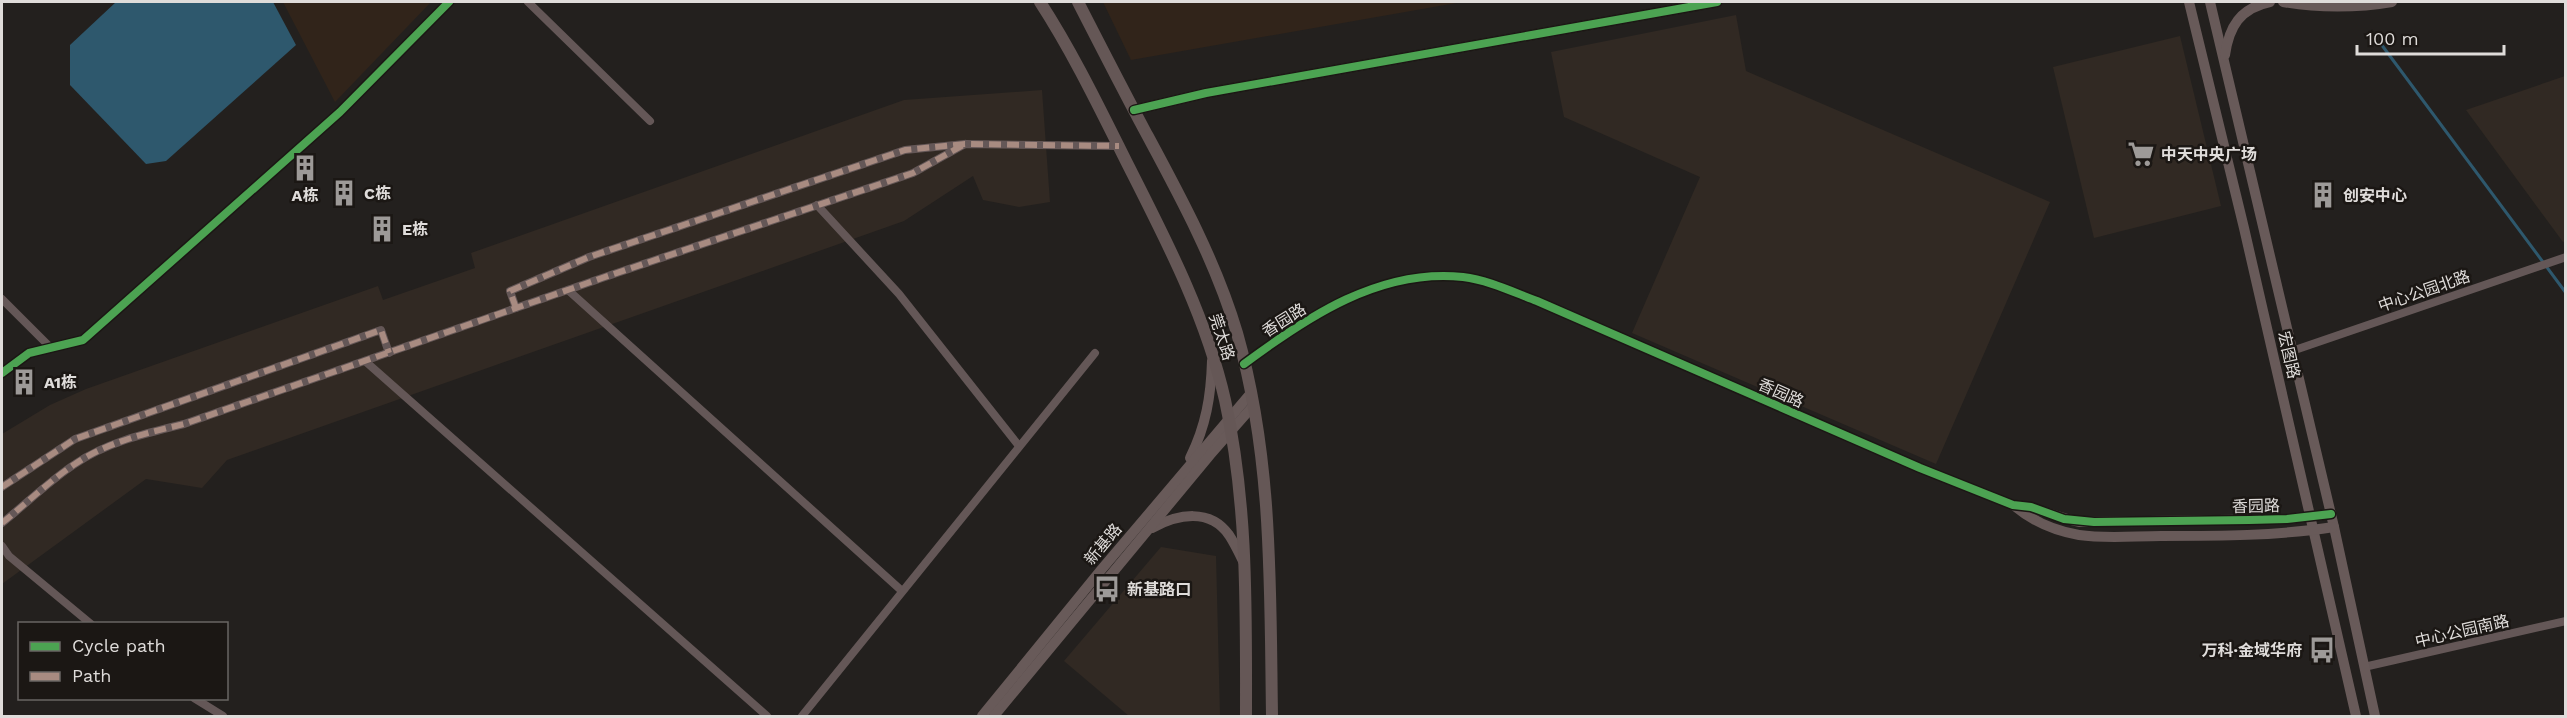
<svg xmlns="http://www.w3.org/2000/svg" width="2567" height="718" font-family="'Work Sans','Noto Sans SC',sans-serif">
<style>
.built{fill:#312923}
.industrial{fill:#31241a}
.water{fill:#2e586d}
.lines{fill:none;stroke-linecap:round;stroke-linejoin:round}
.stream{stroke:#2e586d;stroke-width:3}
.street{stroke:#645757;stroke-width:8}
.secondary{stroke:#685a59;stroke-width:10}
.primary{stroke:#655756;stroke-width:12}
.quiet{stroke:#a88b81;stroke-width:6;stroke-dasharray:12 6;stroke-linecap:butt}
.cycleway-casing{stroke:#1b1714;stroke-width:11}
.cycleway{stroke:#4ca352;stroke-width:8}
.labels{text-anchor:middle;dominant-baseline:central;stroke-width:5;stroke-linejoin:round;paint-order:stroke}
.poi-label{font-size:16px;font-weight:bold;fill:#dfdcda;stroke:#1b1714;text-anchor:start}
.street-label{font-size:16px;fill:#dfdcda;stroke:#1b1714}
</style>
<rect width="100%" height="100%" fill="#23201e"/>
<g class="built">
<path d="M1736,15l10,56 304,131 -114,262 -304,-131 68,-156 -136,-60 -13,-65z"/>
<path d="M2180,36l41,170 -127,32 -41,-171z"/>
<path d="M2565,76l1,165 -3,1 -97,-132z"/>
<path d="M1042,90l8,112 -31,5 -36,-7 -10,-24 -69,45 -677,239 -25,28 -56,-9 -144,105v-150l48,-29 36,-16 292,-103 5,14 92,-32 -4,-15 433,-153z"/>
<path d="M1161,547l55,9 4,160h-91l-65,-55z"/>
</g>
<g class="industrial">
<path d="M283,2h148l-96,100z"/>
<path d="M1103,2h359l-331,58z"/>
</g>
<path class="water" d="M116,2h157l23,43 -130,116 -20,3 -76,-79v-40z"/>
<g class="lines">
<path class="stream" d="M2381,44l185,249"/>
<g class="street">
<path d="M528,2l122,119"/>
<path d="M817,205l82,89 120,152"/>
<path d="M568,290l334,301"/>
<path d="M2,299l49,49"/>
<path d="M516,308l-6,-17 79,-34 316,-107 60,-6 154,2"/>
<path d="M2292,351l274,-94"/>
<path d="M365,361l402,355"/>
<path d="M1244,364c63,-47 136,-96 219,-87 25,3 50,15 74,24l383,167 93,37"/>
<path d="M2,373l27,-20 54,-13 257,-228 109,-110"/>
<path d="M2,487l73,-48 306,-109 8,23"/>
<path d="M2,523c24,-19 47,-42 73,-59 32,-22 72,-31 109,-40l418,-146 311,-105 52,-29"/>
<path d="M2,546l7,10 82,68"/>
<path d="M2364,667l202,-46"/>
<path d="M194,698l29,18"/>
<path d="M802,716l293,-363"/>
</g>
<g class="secondary">
<path d="M2189,2l55,226 112,488"/>
<path d="M2210,2l124,525 41,189"/>
<path d="M2283,2c34,6 75,6 109,0"/>
<path d="M2225,55c4,-28 15,-47 45,-53"/>
<path d="M1134,110l72,-17 511,-91"/>
<path d="M1190,458c16,-32 21,-62 22,-97"/>
<path d="M2013,505c18,15 42,26 66,30 27,4 55,1 82,1 58,0 115,0 173,-9"/>
<path d="M2013,505c24,2 44,13 67,17l207,-3 44,-5"/>
<path d="M1152,528c26,-14 58,-20 77,7 6,9 11,20 16,30"/>
<path d="M982,716l119,-146 150,-177"/>
<path d="M994,716l216,-261 43,-49"/>
</g>
<g class="primary">
<path d="M1040,2c32,49 60,107 86,159 39,77 80,155 99,239 23,104 21,211 21,316"/>
<path d="M1078,2c22,43 44,86 67,129 35,65 71,131 92,202 36,126 33,254 35,383"/>
</g>
<g class="quiet">
<path d="M516,308l-6,-17 79,-34 316,-107 60,-6 154,2"/>
<path d="M2,487l73,-48 306,-109 8,23"/>
<path d="M2,523c24,-19 47,-42 73,-59 32,-22 72,-31 109,-40l418,-146 311,-105 52,-29"/>
</g>
<g class="cycleway-casing">
<g id="cycleway">
<path d="M1134,110l72,-17 511,-91"/>
<path d="M1244,364c63,-47 136,-96 219,-87 25,3 50,15 74,24l383,167 93,37 18,2 33,12 30,3 155,-2 38,-1 44,-5"/>
<path d="M2,373l27,-20 54,-13 257,-228 109,-110"/>
</g>
</g>
<use href="#cycleway" class="cycleway"/>
</g>
<defs>
<g id="supermarket-bare" transform="scale(2.07)"><path d="M-6-5.5h2.5l.6 2H6L4.5 2H-2.5L-4.4-4H-6ZM-1.5 3.2a1.3 1.3 0 1 0 .1 0ZM3 3.2a1.3 1.3 0 1 0 .1 0Z" fill="#9d9a98" stroke="#1b1714" stroke-width="2.5" paint-order="stroke"/></g>
<g id="building-bare" transform="scale(2.07)"><path d="M-4-6H4V6H1V3H-1V6H-4ZM-2.5-4.3h1.7v1.8h-1.7ZM.8-4.3h1.7v1.8H.8ZM-2.5-1h1.7V.8h-1.7ZM.8-1h1.7V.8H.8Z" fill="#9d9a98" stroke="#1b1714" stroke-width="2.5" paint-order="stroke"/></g>
<g id="bus-bare" transform="scale(2.07)"><path d="M-5-6H5V4H4V6H2V4H-2V6H-4V4H-5ZM-3.5-4V0h7V-4ZM-3.5 1.2v1.5H-2V1.2ZM2 1.2v1.5H3.5V1.2Z" fill="#9d9a98" stroke="#1b1714" stroke-width="2.5" paint-order="stroke"/></g>
</defs>
<g fill-rule="evenodd">
<use href="#supermarket-bare" x="2141" y="154"/>
<use href="#building-bare" x="305" y="168"/>
<use href="#building-bare" x="344" y="193"/>
<use href="#building-bare" x="2323" y="195"/>
<use href="#building-bare" x="382" y="229"/>
<use href="#building-bare" x="24" y="382"/>
<use href="#bus-bare" x="1107" y="589"/>
<use href="#bus-bare" x="2322" y="650"/>
</g>
<g class="labels">
<g class="poi-label">
<text x="2161" y="154">中天中央广场</text>
<text x="364" y="193">C栋</text>
<text x="305" y="195" text-anchor="middle">A栋</text>
<text x="2343" y="195">创安中心</text>
<text x="402" y="229">E栋</text>
<text x="44" y="382">A1栋</text>
<text x="1127" y="589">新基路口</text>
<text x="2302" y="650" text-anchor="end">万科·金域华府</text>
</g>
<g class="street-label">
<text transform="translate(2424 291) rotate(-19)">中心公园北路</text>
<text transform="translate(1284 320) rotate(-32)">香园路</text>
<text transform="translate(1222 337) rotate(72)">莞太路</text>
<text transform="translate(2289 355) rotate(77)">宏图路</text>
<text transform="translate(1781 393) rotate(24)">香园路</text>
<text transform="translate(2256 506) rotate(-1)">香园路</text>
<text transform="translate(1103 544) rotate(-50)">新基路</text>
<text transform="translate(2462 631) rotate(-13)">中心公园南路</text>
</g>
</g>
<rect width="2567" height="718" fill="none" stroke="#dfdcda" stroke-width="6"/>
<rect x="18" y="622" width="210" height="78" fill="#1b1714" stroke="#696663" stroke-width="1.5"/>
<rect x="30" y="642" width="30" height="9" fill="#4ca352" stroke="#696663" stroke-width="1.5"/>
<text x="72" y="652" font-size="18" fill="#dfdcda">Cycle path</text>
<rect x="30" y="672" width="30" height="9" fill="#a88b81" stroke="#696663" stroke-width="1.5"/>
<text x="72" y="682" font-size="18" fill="#dfdcda">Path</text>
<path d="M2357 45v9h147v-9" fill="none" stroke="#dfdcda" stroke-width="3"/>
<text x="2366" y="45" font-size="18" fill="#dfdcda" stroke="#1b1714" stroke-width="4.5" paint-order="stroke">100 m</text>
</svg>
